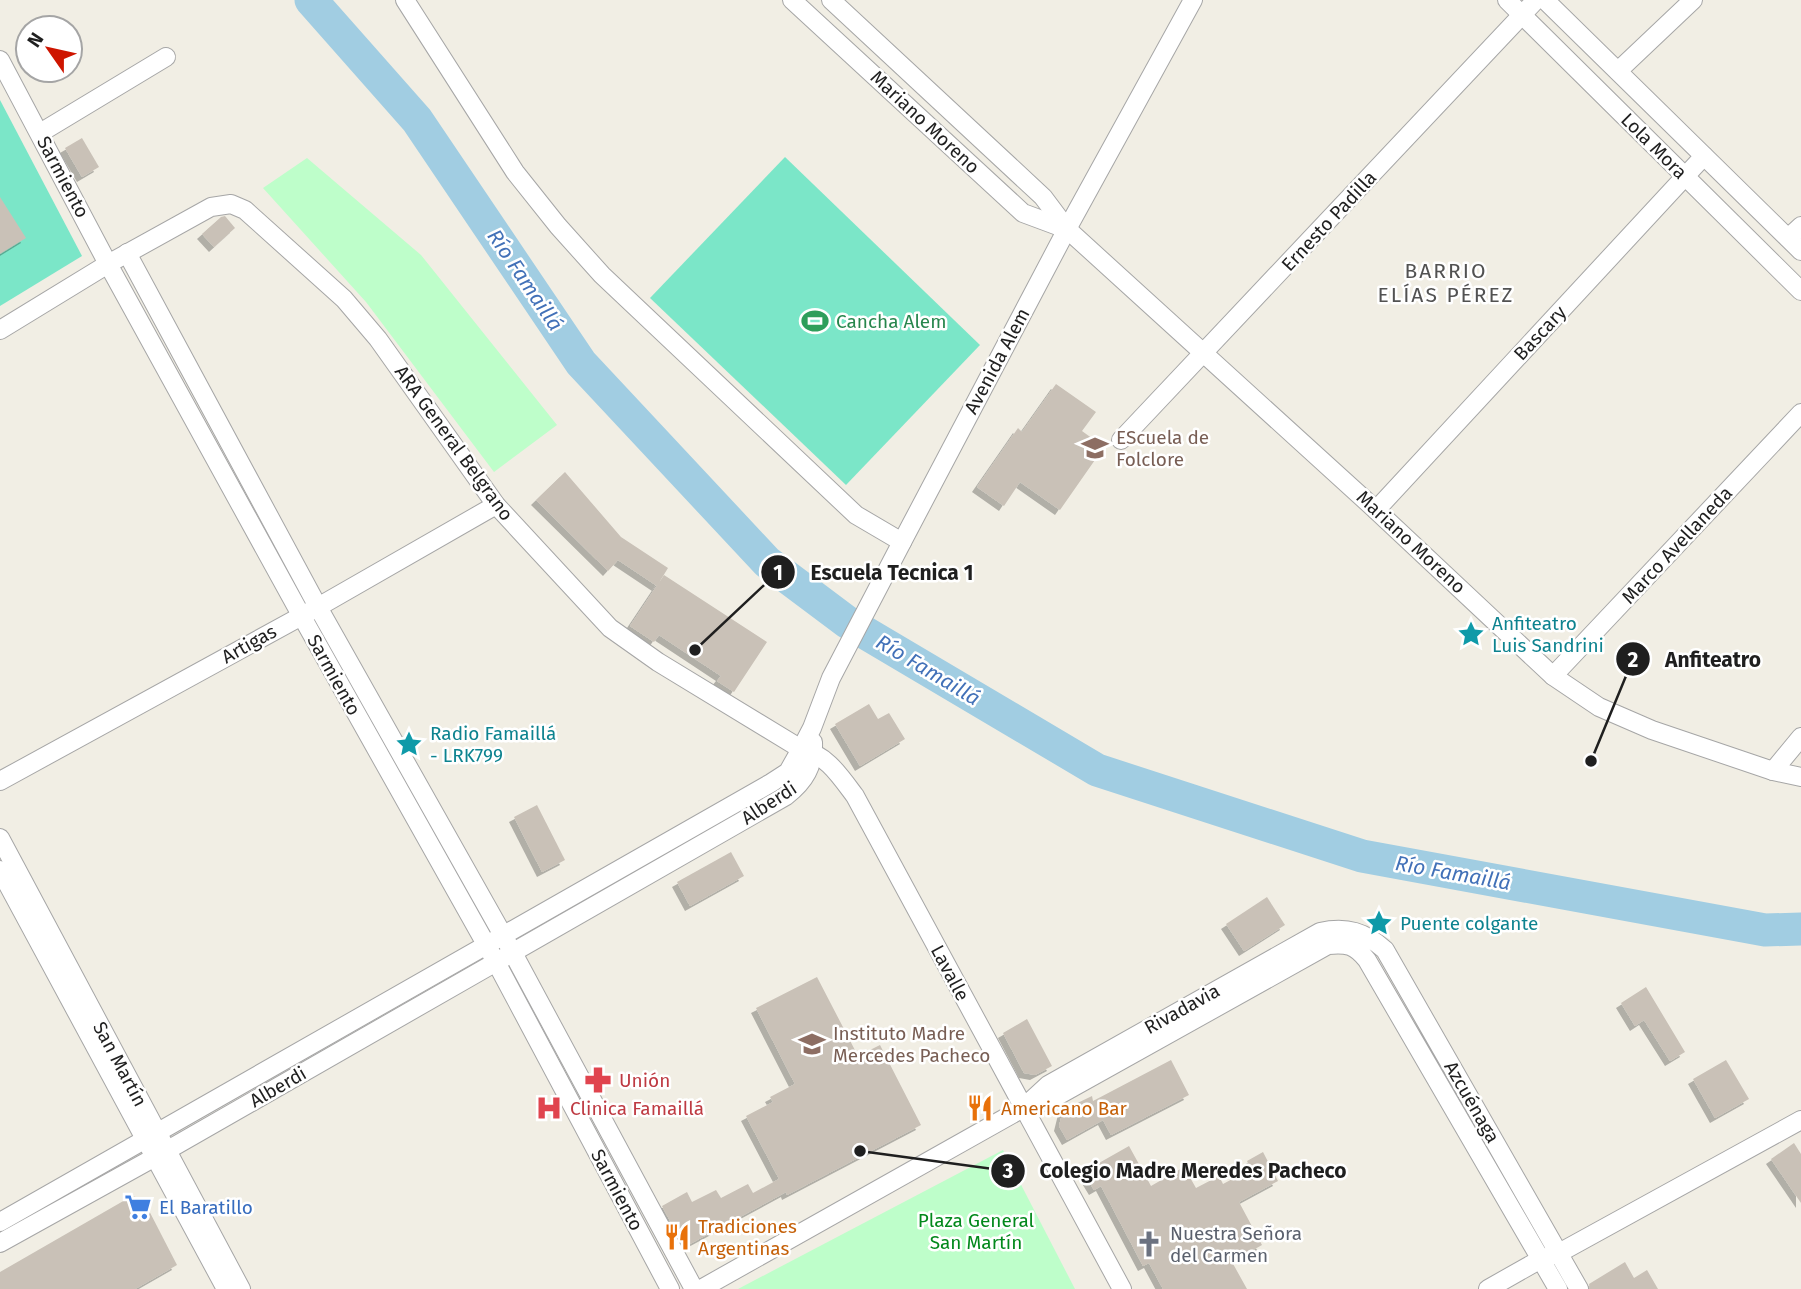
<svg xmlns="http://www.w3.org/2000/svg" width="1801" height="1289" font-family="'Fira Sans',sans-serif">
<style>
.park{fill:#befeca}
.pitch{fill:#7be6c8}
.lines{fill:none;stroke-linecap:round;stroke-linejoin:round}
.river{stroke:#a1cde2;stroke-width:33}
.building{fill:#c9c1b7;filter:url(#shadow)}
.minor-casing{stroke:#a6a6a6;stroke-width:20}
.minor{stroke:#fff;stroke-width:18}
.labels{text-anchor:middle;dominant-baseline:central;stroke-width:5;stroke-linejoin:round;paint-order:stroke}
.street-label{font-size:19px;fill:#1f1f1f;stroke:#fff}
.leisure-label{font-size:19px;fill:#27864d;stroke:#fff;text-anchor:start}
.education-label{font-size:19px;fill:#785e54;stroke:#fff;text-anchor:start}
.culture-label{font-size:19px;fill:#0d838f;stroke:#fff;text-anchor:start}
.health-label{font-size:19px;fill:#be3a42;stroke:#fff;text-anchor:start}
.food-label{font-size:19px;fill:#c56008;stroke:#fff;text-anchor:start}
.shop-label{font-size:19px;fill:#366cbe;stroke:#fff;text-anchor:start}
.park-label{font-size:19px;fill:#02881b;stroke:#fff}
.worship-label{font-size:19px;fill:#5b616d;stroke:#fff;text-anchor:start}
.neighbourhood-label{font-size:21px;letter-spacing:2px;fill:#525252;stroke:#fff}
.water-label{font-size:21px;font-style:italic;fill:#4271b8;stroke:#fff}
.leader{fill:none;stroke:#1f1f1f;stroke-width:2.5}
.callout-dot{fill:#1f1f1f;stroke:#fff;stroke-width:2.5}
.mark-label{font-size:21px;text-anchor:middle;font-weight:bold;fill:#fff}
.callout-label{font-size:21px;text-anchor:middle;font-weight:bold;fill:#1f1f1f;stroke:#fff;stroke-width:5;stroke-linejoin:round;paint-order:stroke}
</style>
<defs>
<filter id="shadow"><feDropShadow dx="-5" dy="5" stdDeviation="0" flood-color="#0004"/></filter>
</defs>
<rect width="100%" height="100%" fill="#f1eee4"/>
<g class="park">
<path d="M307,158l114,97 136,170 -63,47 -128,-170 -103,-114z"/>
<path d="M1003,1150l72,139h-337z"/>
</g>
<g class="pitch">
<path d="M0,100l82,156 -82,50z"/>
<path d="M785,157l195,188 -134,140 -196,-187z"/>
</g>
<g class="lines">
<path class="river" d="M311,0l106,120 164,243 186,199 80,60 250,148 265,86 403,74 36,-1"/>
</g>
<g class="building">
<path d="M82,138l17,29 -17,10 -17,-29z"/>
<path d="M0,197l26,41 -26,16z"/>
<path d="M225,216l10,12 -21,19 -12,-13 19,-17z"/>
<path d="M1056,384l40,28 -14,19 22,16 -44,63 -40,-28 -16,24 -27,-19 41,-59 4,4z"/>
<path d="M565,472l56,65 47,31 -11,18 -39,-26 -10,11 -72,-71z"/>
<path d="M664,575l103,67 -33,50 -17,-11 4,-5 -62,-41 -5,7 -24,-16z"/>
<path d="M869,704l9,15 11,-6 16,26 -45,27 -25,-42z"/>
<path d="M537,805l28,55 -23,12 -28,-55z"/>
<path d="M731,852l13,24 -54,30 -13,-24z"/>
<path d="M1267,897l18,28 -41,26 -18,-27z"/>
<path d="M817,977l41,79 22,-11 41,80 -134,70 -1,-3 -98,53 -6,-2 -20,-37 25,-14 5,10 24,-12 5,8 27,-14 5,9 26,-14 -33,-63 27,-14 -3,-5 25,-13 -39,-76z"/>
<path d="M1646,987l39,65 -15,9 -26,-41 -9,6 -14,-23z"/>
<path d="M1027,1019l25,47 -17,9 -11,-2 -21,-40z"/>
<path d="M1171,1060l18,35 -78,40 -8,-15 -36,20 -8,-14 4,-16 29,-14 1,5z"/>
<path d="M1726,1060l23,39 -34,19 -22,-39z"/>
<path d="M1794,1143l7,11v49l-30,-44z"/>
<path d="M1129,1146l22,40 33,-19 12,21 23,-12 4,8 28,-15 -4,-8 16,-9 15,29 -39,21 23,43 -30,17 15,27h-84l-14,-26 -6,3 -42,-80 -7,4 -11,-18z"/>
<path d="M132,1196l11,3 34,66 -42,24h-135v-17z"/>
<path d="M1625,1262l9,16 13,-8 11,19h-68l-1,-5z"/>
</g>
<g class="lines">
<g class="minor-casing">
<g id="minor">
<path d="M405,0l110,172 43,54 44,49 254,240 46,27"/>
<path d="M792,0l231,213 43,16"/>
<path d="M831,0l212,197 24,32 309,281 177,166 46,31 53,23 121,41 28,6"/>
<path d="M1507,0l294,291"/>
<path d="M1545,0l256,251"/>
<path d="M0,60l108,204 193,351 195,347 174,327"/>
<path d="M1618,71l75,-71"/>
<path d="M40,133l126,-76"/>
<path d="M1788,238l13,-12"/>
<path d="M127,253l191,354 195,346 181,336"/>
<path d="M0,330l108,-66 103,-57 20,-3 14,6 99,89 34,40 118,166 114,123 48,34 143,87c25,5 39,27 54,47l267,493"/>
<path d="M1121,440l415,-440"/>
<path d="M1376,510l328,-354"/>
<path d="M1553,676l248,-263"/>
<path d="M1773,771l28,-34"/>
<path d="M0,781l318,-174 178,-102"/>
<path d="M0,838l241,451"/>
<path d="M0,870l226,419"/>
<path d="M0,1222l771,-439 17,-11 13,-23 11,-21 19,-50 71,-136 165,-313 126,-229"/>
<path d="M0,1243l166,-92 620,-355c19,-15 28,-30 27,-54"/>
<path d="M701,1289l322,-181"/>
<path d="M1488,1289l53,-30 18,-6 242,-133"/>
<path d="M1558,1289l-191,-329c-12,-15 -20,-17 -39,-15l-276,154 -29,9 25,-23 272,-153c27,-6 45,0 65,18l194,339"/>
</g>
</g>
<use href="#minor" class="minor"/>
</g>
<defs>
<g id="stadium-bare" transform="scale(2.1)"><path d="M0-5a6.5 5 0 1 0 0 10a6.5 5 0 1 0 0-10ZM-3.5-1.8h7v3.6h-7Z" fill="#2e9e5b" stroke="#fff" stroke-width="2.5" paint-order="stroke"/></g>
<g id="school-bare" transform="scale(2.1)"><path d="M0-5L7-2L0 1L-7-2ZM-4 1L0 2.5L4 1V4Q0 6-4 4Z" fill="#8d6e63" stroke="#fff" stroke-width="2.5" paint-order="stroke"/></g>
<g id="sight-bare" transform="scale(2.1)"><path d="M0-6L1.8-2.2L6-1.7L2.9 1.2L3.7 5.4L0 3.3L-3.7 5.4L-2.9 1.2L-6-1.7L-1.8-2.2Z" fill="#0f9aa8" stroke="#fff" stroke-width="2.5" paint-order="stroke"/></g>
<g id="pharmacy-bare" transform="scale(2.1)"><path d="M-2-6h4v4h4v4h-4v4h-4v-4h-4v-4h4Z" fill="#e0444e" stroke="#fff" stroke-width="2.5" paint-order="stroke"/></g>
<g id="hospital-bare" transform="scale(2.1)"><path d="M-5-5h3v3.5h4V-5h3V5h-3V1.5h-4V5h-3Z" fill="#e0444e" stroke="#fff" stroke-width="2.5" paint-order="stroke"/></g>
<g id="restaurant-bare" transform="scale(2.1)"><path d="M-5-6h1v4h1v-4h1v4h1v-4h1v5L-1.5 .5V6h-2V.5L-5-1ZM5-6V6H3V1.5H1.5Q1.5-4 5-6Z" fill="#e8710a" stroke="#fff" stroke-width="2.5" paint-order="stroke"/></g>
<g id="supermarket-bare" transform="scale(2.1)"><path d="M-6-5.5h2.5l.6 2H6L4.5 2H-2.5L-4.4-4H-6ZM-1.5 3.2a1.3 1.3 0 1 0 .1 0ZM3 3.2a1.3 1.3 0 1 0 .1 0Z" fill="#3f7fe0" stroke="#fff" stroke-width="2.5" paint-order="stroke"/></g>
<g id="church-bare" transform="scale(2.1)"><path d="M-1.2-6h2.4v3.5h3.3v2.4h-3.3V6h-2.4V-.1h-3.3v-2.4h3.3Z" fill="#6b7280" stroke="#fff" stroke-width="2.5" paint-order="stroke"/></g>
</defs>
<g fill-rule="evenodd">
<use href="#stadium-bare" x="815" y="321"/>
<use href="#school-bare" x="1095" y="448"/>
<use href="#sight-bare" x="1471" y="634"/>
<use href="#sight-bare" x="409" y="744"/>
<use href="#sight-bare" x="1379" y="923"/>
<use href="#school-bare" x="812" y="1044"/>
<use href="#pharmacy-bare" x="598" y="1080"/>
<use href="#hospital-bare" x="549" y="1108"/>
<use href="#restaurant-bare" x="980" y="1108"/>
<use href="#supermarket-bare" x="138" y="1207"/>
<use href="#restaurant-bare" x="677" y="1237"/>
<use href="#church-bare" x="1149" y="1244"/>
</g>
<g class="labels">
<g class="street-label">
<text transform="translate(925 122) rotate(43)">Mariano Moreno</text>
<text transform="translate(1654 146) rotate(45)">Lola Mora</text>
<text transform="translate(63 177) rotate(62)">Sarmiento</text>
<text transform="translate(1329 221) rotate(-47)">Ernesto Padilla</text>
<text transform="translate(1540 333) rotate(-47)">Bascary</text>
<text transform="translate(997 361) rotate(-62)">Avenida Alem</text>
<text transform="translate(454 443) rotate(54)">ARA General Belgrano</text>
<text transform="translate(1411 542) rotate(43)">Mariano Moreno</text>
<text transform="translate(1677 545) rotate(-47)">Marco Avellaneda</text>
<text transform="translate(249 644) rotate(-29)">Artigas</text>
<text transform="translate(334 675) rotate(61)">Sarmiento</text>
<text transform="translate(769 803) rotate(-33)">Alberdi</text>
<text transform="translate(950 973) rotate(62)">Lavalle</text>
<text transform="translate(1182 1009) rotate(-29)">Rivadavia</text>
<text transform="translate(120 1064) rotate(62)">San Martín</text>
<text transform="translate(278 1087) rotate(-30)">Alberdi</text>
<text transform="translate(1472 1102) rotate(60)">Azcuénaga</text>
<text transform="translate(617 1190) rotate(62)">Sarmiento</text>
</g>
<g class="leisure-label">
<text x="836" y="321">Cancha Alem</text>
</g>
<g class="education-label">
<text x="1116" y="437">EScuela de<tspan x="1116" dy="22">Folclore</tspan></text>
<text x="833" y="1033">Instituto Madre<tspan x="833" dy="22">Mercedes Pacheco</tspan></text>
</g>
<g class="culture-label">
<text x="1492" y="623">Anfiteatro<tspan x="1492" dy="22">Luis Sandrini</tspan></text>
<text x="430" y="733">Radio Famaillá<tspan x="430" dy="22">- LRK799</tspan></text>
<text x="1400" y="923">Puente colgante</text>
</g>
<g class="health-label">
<text x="619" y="1080">Unión</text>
<text x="570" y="1108">Clinica Famaillá</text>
</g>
<g class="food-label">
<text x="1001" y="1108">Americano Bar</text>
<text x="698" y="1226">Tradiciones<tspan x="698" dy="22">Argentinas</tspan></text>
</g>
<g class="shop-label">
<text x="159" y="1207">El Baratillo</text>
</g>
<g class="park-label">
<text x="976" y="1220">Plaza General<tspan x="976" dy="22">San Martín</tspan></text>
</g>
<g class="worship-label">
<text x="1170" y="1233">Nuestra Señora<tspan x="1170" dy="22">del Carmen</tspan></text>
</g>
<g class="neighbourhood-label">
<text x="1446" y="271">BARRIO<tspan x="1446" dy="24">ELÍAS PÉREZ</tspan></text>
</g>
<g class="water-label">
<text transform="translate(525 280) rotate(56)">Río Famaillá</text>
<text transform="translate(928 670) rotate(31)">Río Famaillá</text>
<text transform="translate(1453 873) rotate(10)">Río Famaillá</text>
</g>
</g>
<path class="leader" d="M695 650L778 572M1591 761L1633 659M860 1151L1008 1171"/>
<g class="callout-dot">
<circle cx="695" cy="650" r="7"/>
<circle cx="1591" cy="761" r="7"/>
<circle cx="860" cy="1151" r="7"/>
<circle cx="778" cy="572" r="18"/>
<circle cx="1633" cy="659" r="18"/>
<circle cx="1008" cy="1171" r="18"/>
</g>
<g class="mark-label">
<text x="778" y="580">1</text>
<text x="1633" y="667">2</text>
<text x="1008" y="1178">3</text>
</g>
<g class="callout-label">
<text x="892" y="580">Escuela Tecnica 1</text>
<text x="1713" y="667">Anfiteatro</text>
<text x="1193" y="1178">Colegio Madre Meredes Pacheco</text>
</g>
<g transform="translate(49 49) rotate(304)"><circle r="33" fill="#ffffff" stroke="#a5a5a5" stroke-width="2"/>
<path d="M0-5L12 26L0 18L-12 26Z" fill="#ce1500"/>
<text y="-10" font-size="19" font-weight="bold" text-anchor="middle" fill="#1f1f1f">N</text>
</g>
</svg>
